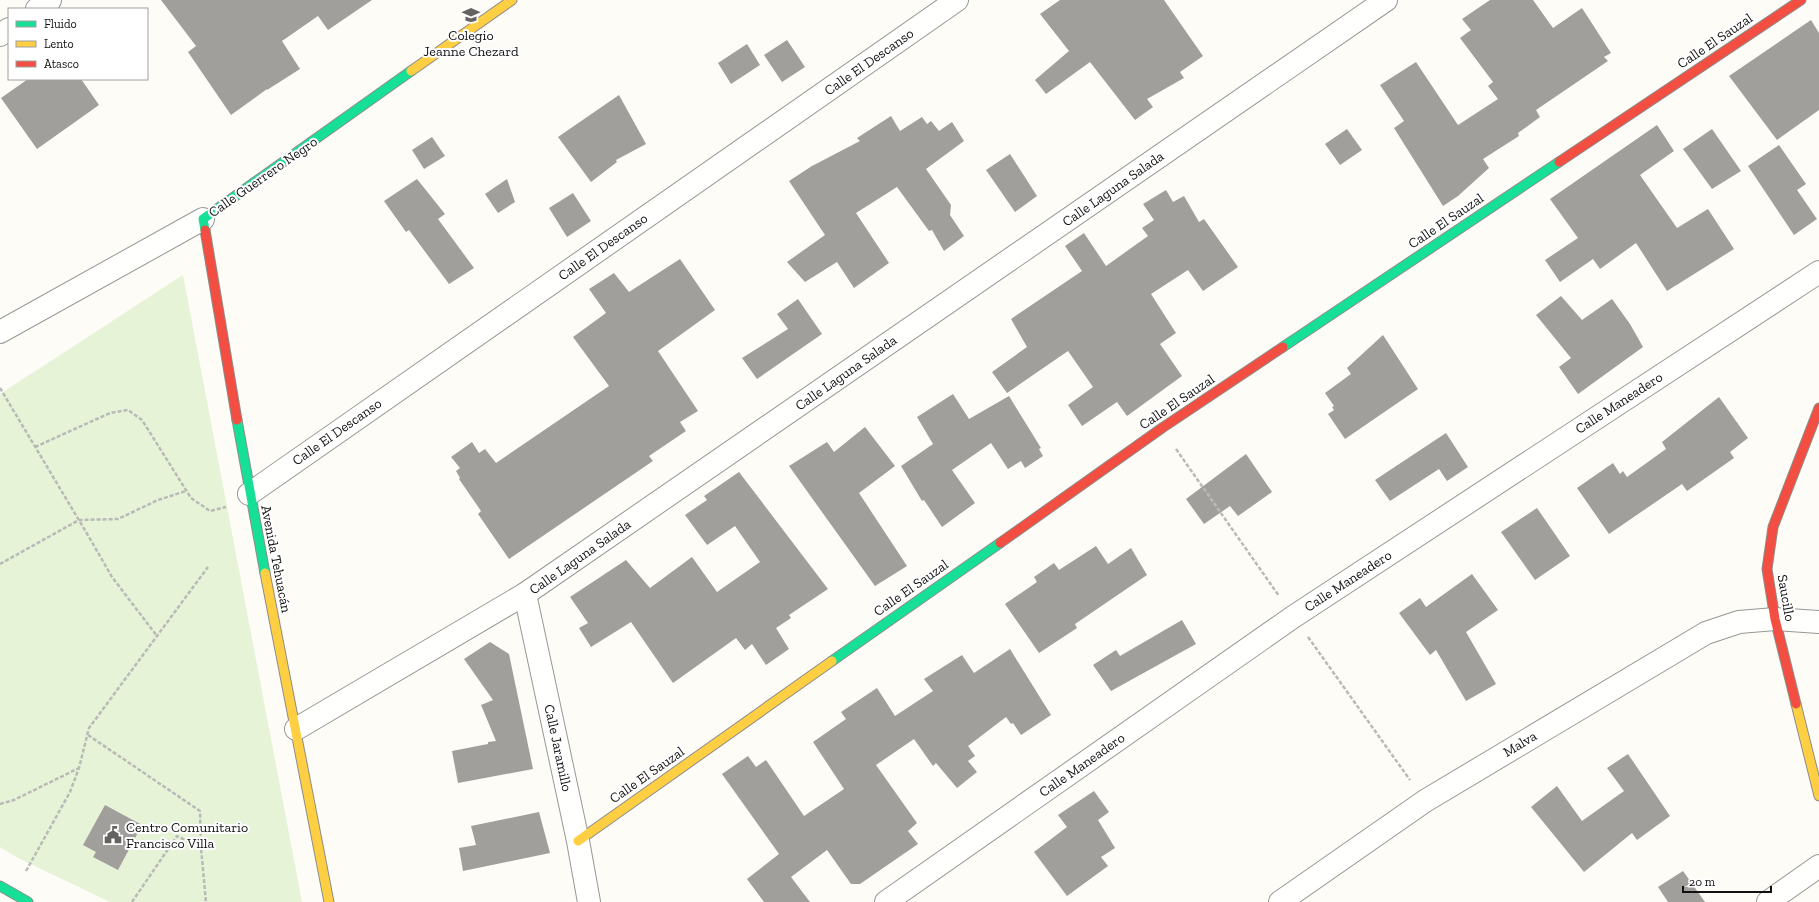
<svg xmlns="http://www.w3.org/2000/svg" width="1819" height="902" font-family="'Zilla Slab',serif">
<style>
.green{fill:#e7f3d7}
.building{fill:#a19f9c}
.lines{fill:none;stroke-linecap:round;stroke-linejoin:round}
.street-casing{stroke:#979795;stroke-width:24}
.fast-casing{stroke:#8e8d8b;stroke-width:11}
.slow-casing{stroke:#8e8d8b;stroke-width:11}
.jam-casing{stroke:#8e8d8b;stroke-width:11}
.path{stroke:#b9b9b8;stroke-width:2.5;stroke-dasharray:4 2;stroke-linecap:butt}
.street{stroke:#fffffe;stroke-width:22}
.fast{stroke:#16e098;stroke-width:9}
.slow{stroke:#ffcf43;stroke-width:9}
.jam{stroke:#f24e42;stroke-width:9}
.labels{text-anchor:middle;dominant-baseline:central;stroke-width:4;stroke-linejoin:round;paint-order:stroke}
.poi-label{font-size:14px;fill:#111;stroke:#fff}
.street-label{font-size:14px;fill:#111;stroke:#fff}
</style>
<rect width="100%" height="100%" fill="#fdfcf7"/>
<path class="green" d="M183,275l119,627h-192l-92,-44 -18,-11v-453z"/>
<g class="building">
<path d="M161,0h211l-44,30 -10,-14 -36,25 18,28 -33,21v-1l-36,26 -43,-63 8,-6z"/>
<path d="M1060,0h104l39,56 -23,16 4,6 -37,21 6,8 -18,13 -45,-58 -44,32 -11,-14 34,-29 -29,-37z"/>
<path d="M1490,0h43l20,28 29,-20 29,45 -7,4 4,4 -72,49 4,7 -22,16 1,3 -36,23 6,9 -31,28 -15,10 -49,-78 10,-7 -24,-36 36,-23 42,63 40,-26 -10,-13 5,-4 -33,-44 11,-8 -9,-11z"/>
<path d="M1811,20l8,13v77l-42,30 -48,-64z"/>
<path d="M787,40l18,27 -23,15 -18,-27z"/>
<path d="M747,44l13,21 -29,19 -13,-21z"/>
<path d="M28,79h53l18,26 -62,44 -36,-51z"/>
<path d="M619,95l27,49 -30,16 1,2 -26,20 -33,-45z"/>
<path d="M891,116l9,15 22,-14 5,7 4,-3 8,10 13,-9 12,19 -38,28 25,36 -1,10 14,21 -20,15 -12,-21 -3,1 -32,-44 -41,26 33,50 -35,25 -17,-26 -32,20 -18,-20 38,-27 -36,-54 23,-15 48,-25 -3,-3z"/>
<path d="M1657,125l17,26 -34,24 37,53 31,-19 26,40 -67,42 -31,-48 -36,26 -7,-10 -33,23 -15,-22 33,-22 -28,-39z"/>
<path d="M1347,129l15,21 -22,15 -15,-21z"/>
<path d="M1712,129l29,42 -29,18 -29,-40z"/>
<path d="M432,137l13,19 -21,13 -12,-19z"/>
<path d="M1779,145l27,39 -9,6 20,29 -23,16 -46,-69z"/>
<path d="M1010,154l27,42 -22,16 -29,-42z"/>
<path d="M417,179l28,35 -7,5 36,49 -25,16 -40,-54 -3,2 -22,-31z"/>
<path d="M507,179l8,23 -17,11 -13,-19z"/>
<path d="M1166,190l7,12 11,-6 15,26 5,-3 34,48 -35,24 -15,-21 -37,24 25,39 -16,11 22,32 -55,40 -10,-14 -35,24 -14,-21 25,-18 -25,-36 -61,42 -15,-21 35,-25 -16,-28 71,-48 -17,-25 19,-13 22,33 42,-30 -6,-8 12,-8 -11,-16z"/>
<path d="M573,193l18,28 -24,16 -18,-29z"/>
<path d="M680,259l35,51 -57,41 40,60 -18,11 6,9 -37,25 4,5 -144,98 -31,-45 3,-3 -22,-32 1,-1 -4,-7 4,-3 -9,-11 21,-15 7,11 6,-4 11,14 113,-77 -36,-49 33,-24 -17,-24 25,-16 15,19z"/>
<path d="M1561,296l21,24 30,-21 18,25 13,23 -65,47 -19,-27 12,-9 -35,-43z"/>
<path d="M798,299l24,35 -65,45 -15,-21 46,-29 -11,-15z"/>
<path d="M1383,335l35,54 -73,50 -17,-25 6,-4 -2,-3 2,-1 -9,-13 26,-19 -4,-6z"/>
<path d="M953,394l16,25 40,-23 32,52 -2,1 4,7 -18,12 -4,-7 -13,8 -17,-26 -39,27 23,33 -33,24 -18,-27 -2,1 -21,-35 32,-22 -16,-27z"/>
<path d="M1719,397l29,41 -18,14 4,6 -47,33 -5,-7 -73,50 -32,-46 36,-25 7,11 3,-3 4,6 39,-28 -4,-7z"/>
<path d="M865,427l30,39 -36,27 48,73 -32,20 -86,-120 38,-24 7,10z"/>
<path d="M1446,433l22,34 -21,14 -8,-12 -49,32 -15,-21z"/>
<path d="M1246,454l26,38 -34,24 -8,-10 -26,18 -18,-25z"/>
<path d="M739,472l89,117 -39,26 2,3 -15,10 13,21 -23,16 -14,-21 -7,6 -9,-12 -63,45 -42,-61 -40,25 -12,-19 9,-5 -18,-26 56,-37 24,28 42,-31 25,35 43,-30 -25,-36 -28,19 -22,-30 22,-15 -3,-4z"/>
<path d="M1537,508l33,48 -35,24 -34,-48z"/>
<path d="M1096,546l12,18 23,-16 16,27 -72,49 2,4 -38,25 -34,-49 32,-22 -3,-5 20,-14 5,7z"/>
<path d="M1472,574l26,36 -32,22 30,52 -30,17 -30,-51 -6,5 -31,-42 21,-15 6,9z"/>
<path d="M1182,620l14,24 -85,47 -18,-26 23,-15 4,6z"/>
<path d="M490,642l19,12 24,115 -75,14 -6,-32 36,-7v-2l8,-1 -15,-36 12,-5 -29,-41z"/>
<path d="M1010,649l41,66 -30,20 -8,-12 -2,1 -5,-7 -38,29 7,10 -7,5 9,11 -20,16 -21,-25 -3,3 -19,-27 -38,26 41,58 -9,8 10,13 -58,40h-9l-24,-34 -36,27 19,25h-46l-17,-23 32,-25 -57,-80 26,-18 8,11 10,-7 38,56 40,-27 -31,-47 33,-23 -5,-7 36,-24 18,28 38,-25 -9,-12 38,-24 12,18z"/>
<path d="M1628,754l42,62 -33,24 -5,-7 -48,39 -53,-65 26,-21 25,35 42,-30 -17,-23z"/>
<path d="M1094,791l15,21 -11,8 17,28 -14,9 7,9 -41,30 -33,-44 33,-25 -9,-12z"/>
<path d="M105,805l37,20 -24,45 -25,-13 3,-5 -13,-7z"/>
<path d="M539,812l11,41 -87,18 -4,-23 17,-3 -5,-19z"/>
<path d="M1683,871l22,31h-37l-10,-15z"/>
</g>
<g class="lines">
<g class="street-casing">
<g id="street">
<path d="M37,9l13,-9"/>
<path d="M0,35l9,-6"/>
<path d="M0,332l203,-113"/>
<path d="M249,494l708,-494"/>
<path d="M525,594l53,247 11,61"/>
<path d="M296,729l229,-135 861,-594"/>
<path d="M886,902l407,-285 526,-345"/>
<path d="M1280,902l145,-101 281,-168 33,-11 36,-3 44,3"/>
<path d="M1768,902l51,-36"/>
</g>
</g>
<g class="fast-casing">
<g id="fast">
<path d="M205,230l-2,-11 208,-148"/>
<path d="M1283,347l276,-185"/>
<path d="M237,420l28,153"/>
<path d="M832,661l168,-118"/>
<path d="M0,886l28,16"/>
</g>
</g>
<g class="slow-casing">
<g id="slow">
<path d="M411,71l101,-71"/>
<path d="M265,573l64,329"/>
<path d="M1796,704l23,92"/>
<path d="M578,841l254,-180"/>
</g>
</g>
<g class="jam-casing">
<g id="jam">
<path d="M1559,162l242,-162"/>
<path d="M205,230l32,190"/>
<path d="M1000,543l162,-115 121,-81"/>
<path d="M1796,704l-21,-85 -8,-50 6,-42 46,-119"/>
</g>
</g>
<g class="path">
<path d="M0,388l89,149 23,40 45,59"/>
<path d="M35,447l75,-34 18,-3 14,10 49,78 19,13 16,-4"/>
<path d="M1176,449l103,147"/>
<path d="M0,564l79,-44 39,-1 40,-19 28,-9"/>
<path d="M1308,637l102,143"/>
<path d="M88,735l112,76 1,37"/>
<path d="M0,804l14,-4 65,-32"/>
<path d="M26,871l44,-79 9,-24 10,-40 119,-161"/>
<path d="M132,902l45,-66 24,12 5,54"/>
</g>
<use href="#street" class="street"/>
<use href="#fast" class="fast"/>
<use href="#slow" class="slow"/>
<use href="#jam" class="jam"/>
</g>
<defs>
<g id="school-bare" transform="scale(1.38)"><path d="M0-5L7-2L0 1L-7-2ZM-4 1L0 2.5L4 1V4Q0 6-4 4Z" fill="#646362" stroke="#fff" stroke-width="2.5" paint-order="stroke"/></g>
<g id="civic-bare" transform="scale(1.38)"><path d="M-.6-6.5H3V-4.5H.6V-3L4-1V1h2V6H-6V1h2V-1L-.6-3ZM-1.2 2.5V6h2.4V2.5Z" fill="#646362" stroke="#fff" stroke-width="2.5" paint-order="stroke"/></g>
</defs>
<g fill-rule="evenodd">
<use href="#school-bare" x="471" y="15"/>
<use href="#civic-bare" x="113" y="835"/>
</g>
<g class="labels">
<g class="poi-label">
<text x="471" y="35">Colegio<tspan x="471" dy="16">Jeanne Chezard</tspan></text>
<text x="126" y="827" text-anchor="start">Centro Comunitario<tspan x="126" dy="16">Francisco Villa</tspan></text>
</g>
<g class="street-label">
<text transform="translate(1715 41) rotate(-34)">Calle El Sauzal</text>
<text transform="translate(869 62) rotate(-35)">Calle El Descanso</text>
<text transform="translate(263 177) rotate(-35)">Calle Guerrero Negro</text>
<text transform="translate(1113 189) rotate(-35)">Calle Laguna Salada</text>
<text transform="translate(1446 221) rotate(-34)">Calle El Sauzal</text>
<text transform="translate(603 247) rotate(-35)">Calle El Descanso</text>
<text transform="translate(846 373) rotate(-35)">Calle Laguna Salada</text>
<text transform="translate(1177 402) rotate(-34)">Calle El Sauzal</text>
<text transform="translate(1619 403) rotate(-33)">Calle Maneadero</text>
<text transform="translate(337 432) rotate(-35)">Calle El Descanso</text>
<text transform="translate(580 557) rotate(-35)">Calle Laguna Salada</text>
<text transform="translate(276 559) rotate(79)">Avenida Tehuacán</text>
<text transform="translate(1348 581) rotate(-33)">Calle Maneadero</text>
<text transform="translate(911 588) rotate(-35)">Calle El Sauzal</text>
<text transform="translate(1786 598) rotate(80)">Saucillo</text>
<text transform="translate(1520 744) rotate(-31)">Malva</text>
<text transform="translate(558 748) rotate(78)">Calle Jaramillo</text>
<text transform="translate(1082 765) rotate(-35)">Calle Maneadero</text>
<text transform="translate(647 775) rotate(-35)">Calle El Sauzal</text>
</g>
</g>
<rect x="8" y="8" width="140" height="72" fill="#ffffff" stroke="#a0a0a0"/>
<rect x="16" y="21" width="20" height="6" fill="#16e098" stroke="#a0a0a0"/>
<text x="44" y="28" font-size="12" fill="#111111">Fluido</text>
<rect x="16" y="41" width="20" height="6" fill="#ffcf43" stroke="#a0a0a0"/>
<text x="44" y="48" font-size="12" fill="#111111">Lento</text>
<rect x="16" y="61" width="20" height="6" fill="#f24e42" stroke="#a0a0a0"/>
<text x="44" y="68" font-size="12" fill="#111111">Atasco</text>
<path d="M1683 886v6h88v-6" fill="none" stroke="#111111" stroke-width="2"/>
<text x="1689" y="886" font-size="12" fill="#111111" stroke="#ffffff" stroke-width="3" paint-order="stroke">20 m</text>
</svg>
